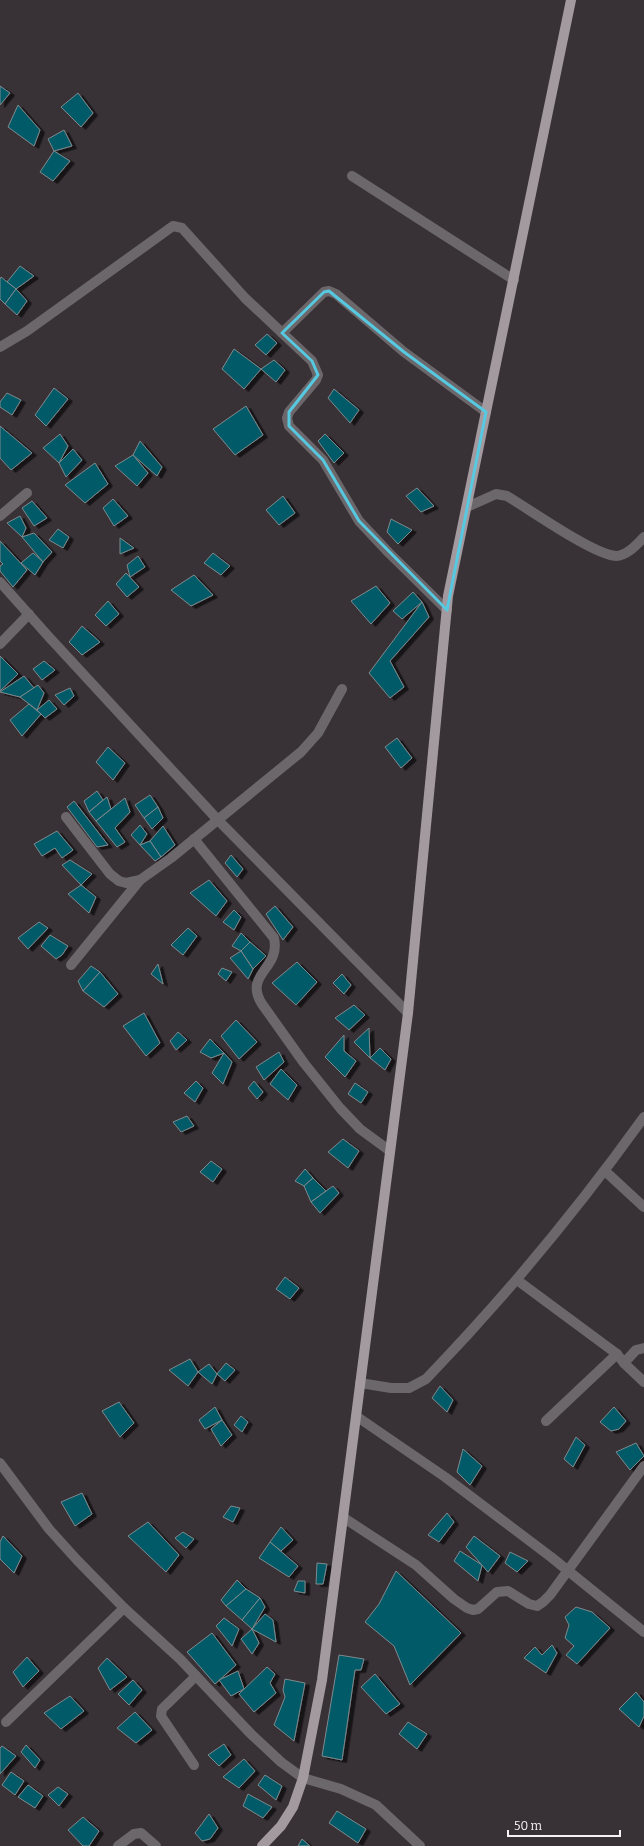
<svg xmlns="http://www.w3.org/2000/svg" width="644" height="1846" font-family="Bitter,serif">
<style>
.building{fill:#005a68;stroke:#7f8a8d;filter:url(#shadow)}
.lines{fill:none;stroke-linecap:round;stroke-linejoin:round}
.minor{stroke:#6b676a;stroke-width:10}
.major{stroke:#a29a9f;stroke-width:10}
.marked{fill:none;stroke:#56c9e0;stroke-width:3;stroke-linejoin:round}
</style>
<defs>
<filter id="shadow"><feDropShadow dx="4.5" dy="2.5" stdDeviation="0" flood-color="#0009"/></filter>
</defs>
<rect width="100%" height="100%" fill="#383136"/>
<g class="building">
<path d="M0,86l10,7 -10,12z"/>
<path d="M78,93l15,20 -12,14 -20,-20z"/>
<path d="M18,105l22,25 -6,16 -26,-19z"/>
<path d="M64,130l8,16 -18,5 -6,-12z"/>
<path d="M54,151l16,10 -17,20 -13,-9z"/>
<path d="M20,266l14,10 -18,13 -9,-7z"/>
<path d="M1,277l15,12 -11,15 -5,-5v-20z"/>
<path d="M16,289l11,12 -10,14 -12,-11z"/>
<path d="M267,334l10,9 -11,12 -11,-10z"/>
<path d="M234,349l27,20 -17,20 -22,-20z"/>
<path d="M274,360l11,10 -9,12 -15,-13z"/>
<path d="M54,388l14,11 -22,27 -11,-11z"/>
<path d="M334,389l25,21 -9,13 -22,-25z"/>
<path d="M7,393l14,7 -9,15 -12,-8v-5z"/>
<path d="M246,406l17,29 -28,20 -22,-26z"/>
<path d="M0,426l32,27 -21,17 -11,-12z"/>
<path d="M60,434l8,12 -9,17 -16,-15z"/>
<path d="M325,434l19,19 -10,10 -16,-22z"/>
<path d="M140,441l22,26 -5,9 -24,-21z"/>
<path d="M73,449l9,11 -16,17 -7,-14z"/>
<path d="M133,455l15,18 -11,13 -22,-20z"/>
<path d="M95,463l13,21 -23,19 -20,-18z"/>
<path d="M417,488l17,18 -13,6 -15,-16z"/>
<path d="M283,496l12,17 -16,12 -13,-15z"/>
<path d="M113,499l15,17 -14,10 -11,-18z"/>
<path d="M32,501l15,17 -13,8 -12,-18z"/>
<path d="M20,516l6,12 -4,9 -15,-14z"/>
<path d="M391,519l21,11 -14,14 -11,-12z"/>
<path d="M58,529l11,8 -6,11 -14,-8z"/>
<path d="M34,533l18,19 -9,10 -21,-25z"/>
<path d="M120,538l14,10 -14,6z"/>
<path d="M0,541l27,29 -14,17 -13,-16v-5l3,-2 -3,-3z"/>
<path d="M33,553l10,9 -8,13 -14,-12z"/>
<path d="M213,553l17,13 -9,9 -17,-12z"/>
<path d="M138,556l7,11 -15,10 -3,-12z"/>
<path d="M126,573l13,14 -12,10 -11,-13z"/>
<path d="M194,575l19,20 -22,11 -20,-16z"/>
<path d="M376,586l14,17 -19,21 -20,-23z"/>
<path d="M413,592l9,10 -20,17 -9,-8z"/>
<path d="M108,601l11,13 -13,12 -11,-11z"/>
<path d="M422,602l7,15 -39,44 14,26 -14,11 -21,-25z"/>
<path d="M82,626l18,16 -18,13 -13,-13z"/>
<path d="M0,656l18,18 -18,17z"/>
<path d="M44,661l11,9 -13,10 -9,-11z"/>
<path d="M24,676l10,12 -14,9 -20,-5z"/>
<path d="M38,685l6,8 -7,17 -17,-13z"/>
<path d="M70,688l4,8 -10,9 -9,-10z"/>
<path d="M49,700l8,9 -12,9 -8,-8z"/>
<path d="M29,704l12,10 -19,22 -12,-16z"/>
<path d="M397,738l15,20 -11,10 -16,-21z"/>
<path d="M108,747l17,16 -12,17 -17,-18z"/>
<path d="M97,791l6,9 -14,12 -5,-11z"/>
<path d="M150,795l8,12 -14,11 -9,-13z"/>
<path d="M107,797l4,12 -15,12 -7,-9z"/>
<path d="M125,798l5,14 -15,16 10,14 -8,5 -21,-26z"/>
<path d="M74,801l34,44 -11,2 -30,-40z"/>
<path d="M158,807l5,11 -11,11 -8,-11z"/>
<path d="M140,825l7,9 -7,11 -9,-10z"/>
<path d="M163,826l12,19 -14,12 -11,-16z"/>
<path d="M57,831l16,19 -11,8 -7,-10 -13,8 -8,-12z"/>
<path d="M150,841l11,16 -6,4 -15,-16z"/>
<path d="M231,855l12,14 -6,8 -12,-14z"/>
<path d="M70,860l22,14 -11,11 -19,-20z"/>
<path d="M209,880l18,21 -11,15 -26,-23z"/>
<path d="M81,885l15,12 -7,16 -21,-19z"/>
<path d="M275,906l18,21 -10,13 -17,-26z"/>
<path d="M234,910l7,7 -7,13 -11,-8z"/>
<path d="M39,922l9,6 -20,21 -10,-11z"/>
<path d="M188,928l9,8 -14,19 -12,-10z"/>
<path d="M241,933l9,9 -9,9 -9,-5z"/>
<path d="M50,935l18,11 -6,9 -6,4 -15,-13z"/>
<path d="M250,942l16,14 -13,13 -12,-18z"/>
<path d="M241,951l12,18 -5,10 -18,-21z"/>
<path d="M297,962l20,20 -21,23 -24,-22z"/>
<path d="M158,964l5,20 -12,-10z"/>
<path d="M91,966l9,6 -17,19 -5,-10z"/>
<path d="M222,968l10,4 -6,9 -8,-7z"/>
<path d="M100,972l18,22 -14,13 -21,-16z"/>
<path d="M342,974l9,11 -7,9 -11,-11z"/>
<path d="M354,1005l11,10 -16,15 -14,-12z"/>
<path d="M144,1013l16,30 -14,13 -23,-30z"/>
<path d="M236,1020l21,22 -18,17 -18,-23z"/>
<path d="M369,1028l1,30 -16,-16z"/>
<path d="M178,1032l9,8 -11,10 -6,-9z"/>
<path d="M344,1035v16l12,10 -11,16 -20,-20z"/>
<path d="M210,1039l14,14 -13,5 -11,-6z"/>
<path d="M380,1048l11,11 -6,11 -15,-12z"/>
<path d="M279,1052l5,10 -20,18 -8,-13z"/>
<path d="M224,1053l8,9 -9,22 -11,-11z"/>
<path d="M281,1069l16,16 -9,15 -18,-16z"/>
<path d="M196,1081l7,7 -8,14 -11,-9z"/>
<path d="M254,1081l9,11 -6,7 -9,-11z"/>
<path d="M355,1083l13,9 -7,11 -13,-9z"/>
<path d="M187,1116l7,10 -13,6 -8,-10z"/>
<path d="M343,1139l16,12 -11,17 -20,-16z"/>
<path d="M211,1161l11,8 -9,13 -13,-10z"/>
<path d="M305,1169l8,9 -9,8 -9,-5z"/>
<path d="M313,1178l13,13 -15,11 -7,-16z"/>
<path d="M333,1186l6,7 -19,20 -9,-11z"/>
<path d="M285,1277l14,11 -9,11 -14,-10z"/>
<path d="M190,1359l8,13 -10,14 -19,-16z"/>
<path d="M226,1363l9,7 -10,11 -8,-7z"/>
<path d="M209,1364l8,10 -5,10 -14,-12z"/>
<path d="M440,1386l13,14 -6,12 -15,-14z"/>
<path d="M119,1402l15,21 -14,14 -18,-26z"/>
<path d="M215,1407l7,13 -17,9 -6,-9z"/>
<path d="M614,1407l12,14 -7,8 -8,2 -11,-9z"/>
<path d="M241,1416l7,6 -6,10 -8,-7z"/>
<path d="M222,1420l10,15 -11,11 -10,-17z"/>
<path d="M576,1437l9,8 -12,22 -9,-8z"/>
<path d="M636,1443l8,13 -14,14 -14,-18z"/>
<path d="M463,1449l19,17 -12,19 -13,-13z"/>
<path d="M82,1493l10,21 -17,12 -14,-24z"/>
<path d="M231,1506l9,2 -7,14 -10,-5z"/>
<path d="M447,1513l7,9 -15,20 -11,-7z"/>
<path d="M148,1522l31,33 -13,17 -38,-36z"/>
<path d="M281,1527l12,13 -12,11 -11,-9z"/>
<path d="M183,1532l11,7 -8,9 -11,-10z"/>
<path d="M3,1536l19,20 -8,17 -14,-14v-17z"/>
<path d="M474,1536l26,20 -12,16 -22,-25z"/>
<path d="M270,1542l28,24 -9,11 -30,-19z"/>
<path d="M460,1551l22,14 -4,16 -24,-20z"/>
<path d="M510,1552l18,9 -11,11 -12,-9z"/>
<path d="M317,1563l10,1 -4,20h-7z"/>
<path d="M396,1571l65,62 -51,52 -16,-39 -29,-24 14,-18z"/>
<path d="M237,1580l9,9 -20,17 -5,-6z"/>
<path d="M298,1581h7v12l-11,-2z"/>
<path d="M246,1589l14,9 -18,22 -16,-14z"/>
<path d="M260,1598l5,9 -13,22 -10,-9z"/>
<path d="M576,1607l16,5 18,16 -33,36 -11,-9 8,-9 -9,-8 4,-13 -4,-8z"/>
<path d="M265,1614l8,6 3,22 -24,-13z"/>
<path d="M224,1618l15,11 -7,17 -16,-20z"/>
<path d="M252,1629l7,14 -7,11 -11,-15z"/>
<path d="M212,1633l24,32 -21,19 -28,-32z"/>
<path d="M552,1645l5,8 -11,20 -22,-15 11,-11 7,8z"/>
<path d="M339,1655l25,4 -3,11h-6l-13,90 -20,-4z"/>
<path d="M27,1657l12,14 -16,16 -10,-15z"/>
<path d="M107,1658l20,19 -17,13 -12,-22z"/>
<path d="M267,1667l8,7 -5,9 6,10 -22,19 -15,-18z"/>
<path d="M238,1671l6,18 -13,7 -12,-16z"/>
<path d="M375,1674l25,30 -14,10 -25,-27z"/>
<path d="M285,1679l20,4 -11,58 -20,-16 11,-28 -2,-7z"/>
<path d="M133,1680l9,10 -13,15 -11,-11z"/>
<path d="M636,1692l8,10v14l-5,11 -20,-18z"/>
<path d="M70,1696l14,15 -23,18 -17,-16z"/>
<path d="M135,1712l17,18 -16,13 -19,-15z"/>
<path d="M408,1722l19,12 -10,15 -18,-15z"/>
<path d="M224,1744l7,11 -12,11 -11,-11z"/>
<path d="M26,1745l14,15 -5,8 -14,-16z"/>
<path d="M2,1746l14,10 -16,18v-26z"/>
<path d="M244,1759l11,12 -16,17 -16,-11z"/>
<path d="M11,1772l13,9 -9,14 -13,-10z"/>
<path d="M265,1775l17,11 -6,14 -18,-15z"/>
<path d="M28,1785l15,11 -8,12 -17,-11z"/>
<path d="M58,1787l10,7 -9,12 -11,-11z"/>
<path d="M248,1794l24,13 -9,11 -20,-12z"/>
<path d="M337,1811l29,18 -8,14 -29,-20z"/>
<path d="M209,1814l9,14 -8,11 -8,2 -7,-8z"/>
<path d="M83,1817l16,14 -10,15h-6l-15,-16z"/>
<path d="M302,1839l8,7h-12z"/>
</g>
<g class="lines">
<g class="minor">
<path d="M352,176l162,104"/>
<path d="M282,333l42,-41 5,-1 7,3 68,58 82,60"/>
<path d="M0,347l27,-16 146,-105 9,2 63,70 67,63 6,14 -2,5 -27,32 -2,6 2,8 34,34 36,61 30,32 58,57"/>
<path d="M467,507l29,-13 11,2c22,13 87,59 109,60 11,0 21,-12 28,-19"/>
<path d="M0,516l27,-23"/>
<path d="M0,582l49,55 168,182 191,194"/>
<path d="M0,644l29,-30"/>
<path d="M66,817l44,57 9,7 7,2 14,-3 31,-22 130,-106 17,-19 24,-44"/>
<path d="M194,839l80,99c7,31 -31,36 -12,66l42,59 36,45 20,21 30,22"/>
<path d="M71,965l69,-85"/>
<path d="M605,1171l39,36"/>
<path d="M517,1280l100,74 7,9 12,-13 8,-2"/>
<path d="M624,1363l20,19"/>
<path d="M360,1383l31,5h18l17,-9c79,-82 152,-170 218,-262"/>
<path d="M356,1416l89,61 106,80 93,75"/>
<path d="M546,1421l71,-67"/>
<path d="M0,1463l49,66 28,31 47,48 56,51 70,74 31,29 22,16 38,11 35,16 44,41"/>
<path d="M344,1518l72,47 38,34 13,9 6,2 5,-1 19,-17 11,-1 21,13 8,2 6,-4 7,-7 94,-129"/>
<path d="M6,1722l118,-114"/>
<path d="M194,1765l-33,-49 1,-7 34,-33"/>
<path d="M118,1846l16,-12 7,-1 15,13"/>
</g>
<path class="major" d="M262,1846l19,-20 12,-19 10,-29 19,-98 86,-667 40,-417 123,-596"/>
</g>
<path class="marked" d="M329,291l75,61 82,60 -39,198 -88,-89 -36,-61 -34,-34v-14l29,-37 -6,-14 -30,-28 42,-41z"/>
<path d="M508 1830v6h112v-6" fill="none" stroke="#f7f2f5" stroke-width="2"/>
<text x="514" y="1830" font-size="12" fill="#f7f2f5" stroke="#383136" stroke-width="3" paint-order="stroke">50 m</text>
</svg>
